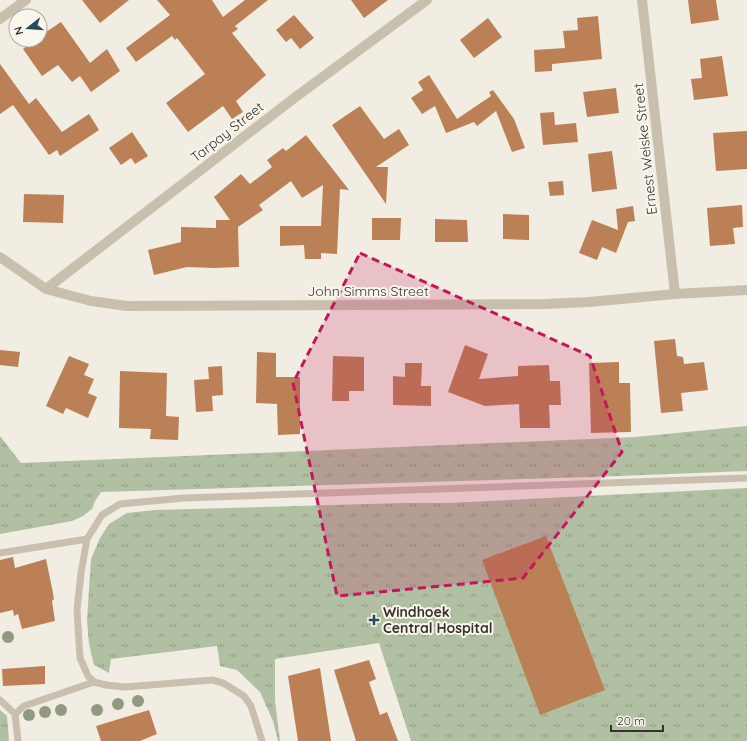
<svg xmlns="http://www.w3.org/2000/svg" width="747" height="741" font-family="Quicksand,sans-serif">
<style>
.grass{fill:url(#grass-tufts)}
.building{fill:#bb8056}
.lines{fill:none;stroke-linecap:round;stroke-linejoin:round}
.service{stroke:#c9bfae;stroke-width:7}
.minor{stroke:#c9bfae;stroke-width:10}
.tree{fill:#919981}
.marked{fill:#c2185b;fill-opacity:0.2;stroke:#c2185b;stroke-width:3;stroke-dasharray:8 5;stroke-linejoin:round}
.poi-dot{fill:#254b57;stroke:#f9f6ee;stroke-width:1.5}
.labels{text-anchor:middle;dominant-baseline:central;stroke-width:4;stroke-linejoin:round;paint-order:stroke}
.street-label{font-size:14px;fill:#39322c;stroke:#f9f6ee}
.poi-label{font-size:14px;font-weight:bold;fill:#39322c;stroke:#f9f6ee;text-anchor:start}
</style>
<defs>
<pattern id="grass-tufts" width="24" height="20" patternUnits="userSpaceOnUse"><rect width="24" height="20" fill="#b1c0a3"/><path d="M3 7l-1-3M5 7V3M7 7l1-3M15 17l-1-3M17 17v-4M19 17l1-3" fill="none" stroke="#919d85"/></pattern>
</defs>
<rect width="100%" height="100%" fill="#f2ede2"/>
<g class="grass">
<path d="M747,426v45l-155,6 -491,15 -6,9 -3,8 -9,7 -11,5 -72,13v-98l21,27 615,-26z"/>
<path d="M747,488v253h-336l-32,-98 -104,16v42l5,40h-2l-5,-20 -13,-29 -23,-22 -17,-4 -3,-20 -106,13 -2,14 -15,-8 -5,-21 -2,-24 4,-61 9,-21 9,-14 18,-11 28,-3 248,-7h45z"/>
<path d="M0,710l7,6 2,25h-9z"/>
</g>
<g class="building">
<path d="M82,0h47l-29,23z"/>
<path d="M157,0h55l11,17 22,-17h23l-33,26 3,3 -6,4 34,42 -30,26 7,11 -11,7 -9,-13 -35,26 -22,-29 39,-29 -28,-36 -2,2 -3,-4 -36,26 -10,-14 44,-33z"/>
<path d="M351,0h37l-24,18z"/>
<path d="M688,0h28l3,20 -28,4z"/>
<path d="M294,15l20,23 -14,11 -9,-11 -5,4 -10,-12z"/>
<path d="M598,16l4,43 -50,5v7l-17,1 -1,-22 31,-2 -2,-17 15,-1 -1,-12z"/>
<path d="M488,18l14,19 -28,21 -14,-18z"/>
<path d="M61,22l29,41 17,-14 13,22 -29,21 -11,-16 -8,6 -14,-17 -16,11 -19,-27 12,-9h5v-4z"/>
<path d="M722,56l6,40 -34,4 -3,-21 11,-1 -2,-19z"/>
<path d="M0,64l29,40 7,-6 26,34 27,-18 10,16 -39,26 -3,-6 -8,5 -36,-50 -13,9z"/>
<path d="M429,75l28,44 34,-23 -2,-4 4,-2 21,29 11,29 -13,4 -16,-41 -19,15 -3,-4 -28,11 -11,-27 -13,8 -11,-16 12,-8 -5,-8z"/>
<path d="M616,88l3,25 -32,4 -4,-25z"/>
<path d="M360,106l24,33 15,-10 10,16 -33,22h12l-2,37 -54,-79z"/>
<path d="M554,112l1,13 21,-2 2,19 -35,3 -3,-32z"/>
<path d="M747,131v38l-31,2 -3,-38z"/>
<path d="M132,132l16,24 -13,8 -4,-6 -10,7 -12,-17z"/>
<path d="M306,135l43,55 -9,-1 -3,65 -16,-1v6h-16l-1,-14 -24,1v-20h41l2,-41 -21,13 -11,-17 -32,24 4,5 -25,17 1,40 -25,1 -27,-1 -33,8 -6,-25 33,-8v-15l35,1v-8h14l-16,-23 27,-23 9,10 22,-17 -5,-7 16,-12 3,3z"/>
<path d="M612,151l5,38 -25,3 -4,-38z"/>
<path d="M563,181l1,14 -14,1 -2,-14z"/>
<path d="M24,194l40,1 -1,28 -40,-1z"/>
<path d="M742,205l1,22 -10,1 2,16 -25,2 -3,-38z"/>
<path d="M633,206l2,15 -7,1 -12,31 -14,-6 -5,13 -18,-7 13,-33 26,10 -2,-21z"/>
<path d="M503,214l26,1v25l-26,-1z"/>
<path d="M372,218h29l-1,22h-28z"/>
<path d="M435,219l32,1 1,22h-33z"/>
<path d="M675,339l2,17 6,1 1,7 20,-2 4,28 -27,3 2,18 -22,2 -7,-72z"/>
<path d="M465,345l23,9 -9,25 39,-3v-10l31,-1 1,16h10l1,24h-12l1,23h-30l-1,-24 -34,2 -37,-14z"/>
<path d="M0,350l20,2 -2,15 -18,-2z"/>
<path d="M257,352l19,1v24h24v57l-22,1 -1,-31 -21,-1z"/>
<path d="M69,356l20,8 -5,11 10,4 -6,14 9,4 -9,21 -22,-10 -3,6 -17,-8z"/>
<path d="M333,356l31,1v34h-15v10h-17z"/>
<path d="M619,362v21h11l1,49 -40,1 -2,-70z"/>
<path d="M405,363h17l-1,23h10v20l-38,-1v-29l12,1z"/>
<path d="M222,366l1,29 -11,1 1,15 -17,1 -2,-32 15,-1 -1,-12z"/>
<path d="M120,371l47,2 -1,43 13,1 -1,23 -28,-1 1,-10 -32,-1z"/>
<path d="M546,536l59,154 -65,25 -58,-155z"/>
<path d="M13,557l2,11 31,-9 6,29 2,11 -2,2 3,20 -33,8 -4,-15 -4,2 -1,-6 -13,3v-53z"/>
<path d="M369,660l7,19 -7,3 11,33 7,-3 11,29h-42l-22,-71z"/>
<path d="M45,666v18l-42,2 -1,-17z"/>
<path d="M320,668l11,73h-33l-10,-65z"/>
<path d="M149,710l8,24 -17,7h-39l-5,-15z"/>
</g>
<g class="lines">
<g class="service">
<path d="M0,553l87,-14"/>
<path d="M0,700l15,14 3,27"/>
<path d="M15,714l9,-8 70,-24"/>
<path d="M262,741l-11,-35 -7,-10 -21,-13 -11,-3 -87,7 -19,-2 -12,-3 -6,-6 -8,-18 -3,-48 4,-37 6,-34 15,-24 18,-11 64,-6 563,-20"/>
</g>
<g class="minor">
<path d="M642,0l33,294"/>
<path d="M0,19l26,-19"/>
<path d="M0,257l46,32 45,12 36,5 419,-2 43,-2 86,-8 72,-4"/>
<path d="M46,289l251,-193 130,-96"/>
</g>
</g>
<g class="tree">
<circle cx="8" cy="637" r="6"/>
<circle cx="138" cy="701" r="6"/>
<circle cx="118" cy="704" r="6"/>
<circle cx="61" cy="710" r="6"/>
<circle cx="97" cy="710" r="6"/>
<circle cx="45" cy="712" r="6"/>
<circle cx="29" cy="715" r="6"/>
</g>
<path class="marked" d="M360,253l230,103 32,96 -99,126 -186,18 -44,-213z"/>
<path class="poi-dot" d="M372 614h4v4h4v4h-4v4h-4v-4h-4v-4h4z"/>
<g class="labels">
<g class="street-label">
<text transform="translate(227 132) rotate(-38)">Tarpay Street</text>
<text transform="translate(645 149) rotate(-96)">Ernest Weiske Street</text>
<text x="368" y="291">John Simms Street</text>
</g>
<g class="poi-label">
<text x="383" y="612">Windhoek<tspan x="383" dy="16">Central Hospital</tspan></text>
</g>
</g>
<g transform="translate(28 28) rotate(253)"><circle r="19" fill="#f9f6ee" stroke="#aca8a0"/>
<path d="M0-3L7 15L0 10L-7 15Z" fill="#254b57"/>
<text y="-6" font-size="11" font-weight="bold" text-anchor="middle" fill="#39322c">N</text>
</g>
<path d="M611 725v6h52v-6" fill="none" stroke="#39322c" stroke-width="2"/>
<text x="617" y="725" font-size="12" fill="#39322c" stroke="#f9f6ee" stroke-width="3" paint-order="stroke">20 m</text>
</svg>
